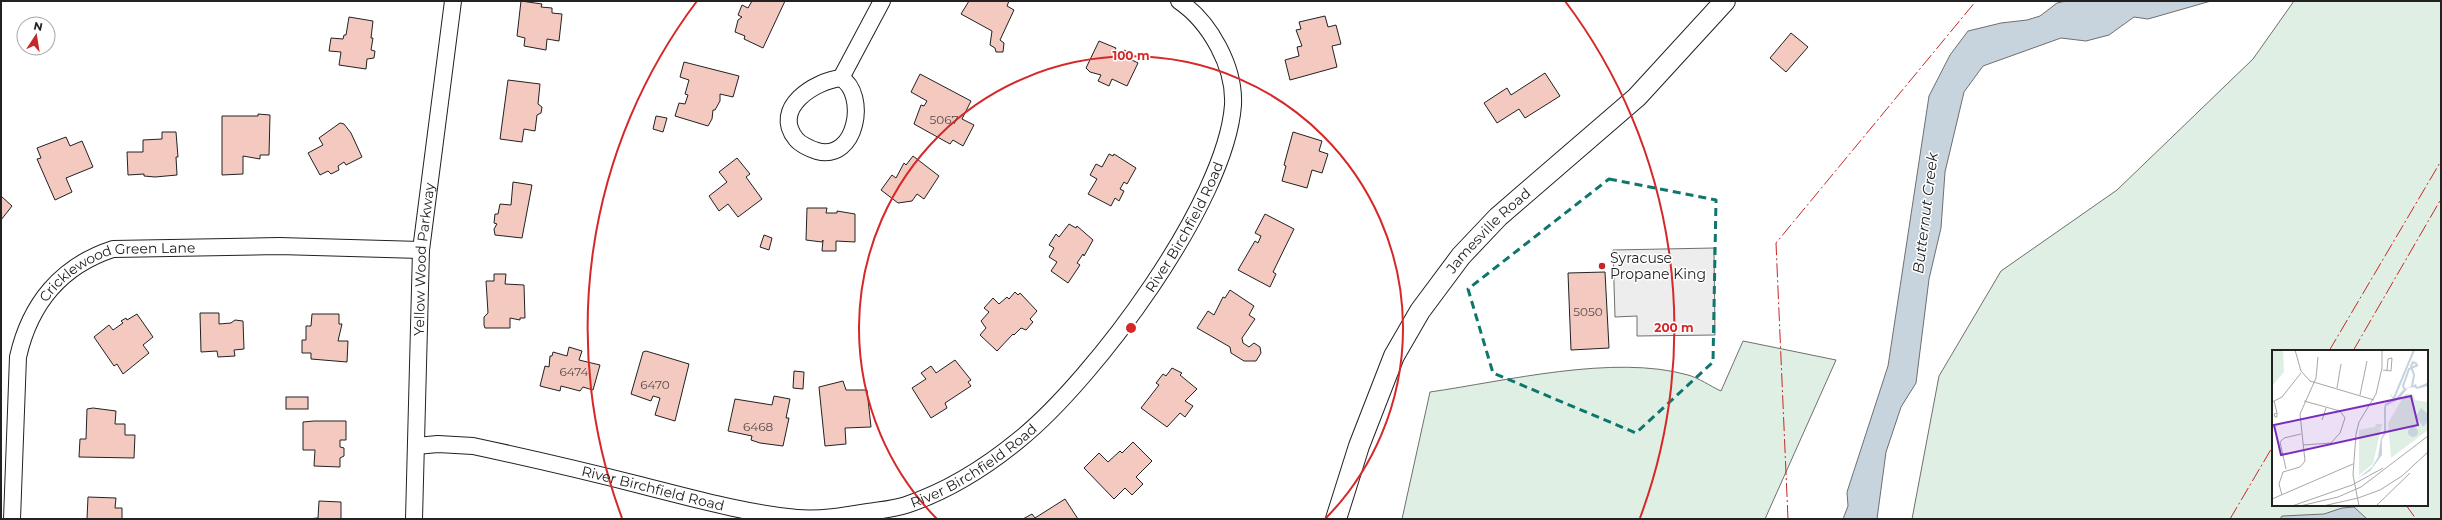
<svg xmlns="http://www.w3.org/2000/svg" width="2442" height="520" font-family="Montserrat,sans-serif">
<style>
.green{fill:#e0efe3;stroke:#6f6f6f;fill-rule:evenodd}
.parking{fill:#ededed;stroke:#6f6f6f}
.water{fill:#c7d3dd;stroke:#6f6f6f}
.building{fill:#f3c9c0;stroke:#222}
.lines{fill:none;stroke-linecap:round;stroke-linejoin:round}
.minor-casing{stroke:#222;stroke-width:18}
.tertiary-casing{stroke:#222;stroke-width:22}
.minor{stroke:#fff;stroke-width:16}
.tertiary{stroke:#fff;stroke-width:20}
.power{stroke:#c62828;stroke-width:1;stroke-dasharray:14 3 2 3;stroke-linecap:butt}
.marked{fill:none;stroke:#0f766e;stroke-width:3;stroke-dasharray:8 5;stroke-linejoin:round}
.ring{fill:none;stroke:#d62828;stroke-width:2}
.poi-dot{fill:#c62828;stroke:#fff;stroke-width:1.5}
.labels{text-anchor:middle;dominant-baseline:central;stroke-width:3;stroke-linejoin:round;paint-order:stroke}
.number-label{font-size:12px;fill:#564c4a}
.street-label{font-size:14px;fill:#222;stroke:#fff}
.poi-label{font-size:14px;fill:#222;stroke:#fff;text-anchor:start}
.water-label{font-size:15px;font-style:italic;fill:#222;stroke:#fff}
.inset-river{fill:none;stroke:#c7d3dd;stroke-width:2}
.inset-road{fill:none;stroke:#a7a7a7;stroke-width:1}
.view{fill:#7b2cbf;fill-opacity:0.15;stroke:#7b2cbf;stroke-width:2}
.inset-edge{fill:none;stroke:#222;stroke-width:2}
.centre{fill:#d62828;stroke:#fff;stroke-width:2}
.ring-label{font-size:12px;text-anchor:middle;font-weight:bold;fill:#d62828;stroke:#fff;stroke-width:3;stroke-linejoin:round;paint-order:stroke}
</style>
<rect width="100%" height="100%" fill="#fff"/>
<g class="green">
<path d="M2294,1h147v518h-529l27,-143 62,-105 116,-81 136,-131zM2273,351h154v154h-154z"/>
<path d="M1743,341l93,19 -71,159h-363l28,-127c76,-11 184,-38 258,-17 11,3 22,11 33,16z"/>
</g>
<path class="parking" d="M1714,248l1,87 -78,1v-20l-22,1 -2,-67z"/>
<g class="water">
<path d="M2066,1h145l-63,18 -14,-2 -25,18 -23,6 -25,-3 -78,28 -19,26 -19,80 -4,56 -12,51 -13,104 -15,24 -15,45 -9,67h-34l5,-13 -1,-14 41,-126 41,-270 21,-41 18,-24 33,-8 26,-3 13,-4 17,-13z"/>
<path d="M2354,507l13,12h-87l2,-3 42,-2 18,-6z"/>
</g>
<g class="building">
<path d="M521,1l21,3 -1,3 11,1v5l10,1 -3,27 -12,-2 -1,11 -22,-4 1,-8 -8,-2z"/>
<path d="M752,1h33l-22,47 -19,-9 1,-3 -10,-4 3,-12 4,-3 -4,-2 4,-10 6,3z"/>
<path d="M969,1h40l-2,5 7,4 -14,30 4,3 -1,9h-7l-1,-4 -5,-3 2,-14 -31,-17z"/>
<path d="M1325,16l3,11 8,-2 5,19 -9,2 5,21 -47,13 -5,-20 14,-4 -2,-9 5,-1 -6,-16 5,-1 -2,-7z"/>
<path d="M349,17l24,4 -2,17h2l-2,12 4,1 -1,7 -7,1 -1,10 -27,-4 2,-13 -12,-1 2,-13 12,1 1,-4h2z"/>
<path d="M1791,33l17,14 -22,25 -16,-14z"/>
<path d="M1099,41l17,7 -2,4 6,3 4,-5 8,4 -2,5 8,4 -11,23 -15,-7 -3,7 -11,-5 3,-6 -11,-3 -4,-4z"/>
<path d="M684,62l55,14 -6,21 -13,-3v7l-5,9h-2l-1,9 -4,7 -33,-10 4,-13 6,1 3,-9 -3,-1 4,-14 -9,-3z"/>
<path d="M1545,73l15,23 -35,22 -6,-9 -22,14 -13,-20 23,-15 4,7z"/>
<path d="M920,74l51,27 -9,18 12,6 -11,21 -10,-6 -3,4 -36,-20 7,-19 3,1 3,-5 -16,-9z"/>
<path d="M508,80l32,4 -2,20 4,3 -1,6 -4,2 -2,16 -11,-2 -2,13 -22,-3z"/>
<path d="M258,114l12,1 -1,40h-9v4l-17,-3v18l-21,1v-59h36z"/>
<path d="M656,116l11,2 -4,14 -10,-3z"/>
<path d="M340,123l4,1 7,9 11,24 -16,8 -2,-3 -6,4 1,4 -8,4 -3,-3 -8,4 -12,-22 15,-8 -4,-7z"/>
<path d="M162,132h14l2,25h-2l1,18 -22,2 -11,-1v-2l-16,1 -1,-23h16v-12l19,-1z"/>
<path d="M1293,132l29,9 -3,10 9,3 -6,19 -10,-3 -5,18 -25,-7 4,-15 -2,-1z"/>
<path d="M66,137l4,9 12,-5 11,26 -27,11 6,14 -17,8 -18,-41 4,-1 -4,-10z"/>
<path d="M1109,154l4,2 1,-2 22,14 -9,16 -3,-2 -4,7 4,2 -5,10 -4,-3 -4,8 -23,-12 9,-15 -7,-4 6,-11 6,3z"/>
<path d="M913,156l26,20 -15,23 -7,-5 -5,7 -14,2 -17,-13 11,-15 4,3 8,-15 2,2z"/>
<path d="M737,158l13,16 -4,3 16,22 -24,18 -10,-13 -9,7 -10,-15 18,-14 -8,-10z"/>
<path d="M513,182l19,3 -10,53 -27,-3 -1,-6 3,-5 -3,-1 1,-9h3l2,-10 11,1z"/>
<path d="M1,196l11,10 -11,14z"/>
<path d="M807,208h20l-1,5h11v-2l18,3v28l-19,-1v10h-14l1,-11 -1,2 -16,-2z"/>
<path d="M1265,214l29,15 -21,43 3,2 -6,13 -32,-17 17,-29 3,2 3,-7 -6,-3z"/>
<path d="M1069,224l7,4 1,-2 16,14 -9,16 -1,-2 -6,9 3,2 -12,18 -17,-12 6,-9 -8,-5 5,-9 -5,-3 7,-11 3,3z"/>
<path d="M764,235l8,3 -3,12 -9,-3z"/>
<path d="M1605,272l4,76 -38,2 -3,-77z"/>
<path d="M494,274h12l-1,10 19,1 1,33h-5v2l-10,-2v10h-25l-1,-3v-8l4,-4 -2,-32h8z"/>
<path d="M1230,290l24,16 -5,9 6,4 -13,19 1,5 6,4 5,-4 6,4 1,6 -5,8h-12l-13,-8 -1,-6 -33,-19 11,-17 6,4 9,-18 2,1z"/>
<path d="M1015,292l3,3 2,-2 17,18 -7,8 3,3 -7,8 -5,-2 -7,7 -1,-1 -16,17 -17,-16 6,-7 -5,-7 8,-9 -5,-4 9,-10 6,6 8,-7 2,2z"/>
<path d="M200,313h19v11l12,-1 4,-3 8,1 1,28 -10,1 1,6 -17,1 -1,-6 -16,1z"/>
<path d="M137,314l16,23 -10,8 6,8 -26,21 -6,-10 -3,2 -20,-29 15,-12 4,5 10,-7 -2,-2 5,-3 1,2z"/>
<path d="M312,314h27v10h3l-4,17h10l-1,21 -36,-3v-6h-9v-13h4v-14h5z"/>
<path d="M569,347l13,4 -3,9 21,5 -7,25 -10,-3 -3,4 -19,-5 -1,5 -20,-5 5,-20 4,1 1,-11h2l1,-4 14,4z"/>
<path d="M646,351l43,13 -14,57 -20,-6 5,-17 -7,-2 -2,5 -20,-7 12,-42z"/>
<path d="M955,360l16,20 -3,2 3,4 -26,17 2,5 -16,10 -19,-30 14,-9 -5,-6 10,-7 5,7z"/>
<path d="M1172,368l10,5 -2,2 17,14 -12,12 8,5 -8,11 -5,-4 -13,14 -26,-19 18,-23 -3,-2 7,-9 3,2z"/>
<path d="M794,371l10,1 -1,17 -10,-1z"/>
<path d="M843,381l3,9h21l4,37 -26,1 1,16 -21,2 -6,-59z"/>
<path d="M774,396l16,3 -4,19h3l-6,28 -23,-3 -9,-3 1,-4 -24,-5 7,-32 37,6z"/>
<rect x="286" y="397" width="22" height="12"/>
<path d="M93,408l23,3 -1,13h10v11h10l-1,23 -55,-1 1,-18h6l1,-30z"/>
<path d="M314,421h32v19h-6v7l4,1v8l-4,2v9l-26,-1 1,-16h-12v-28z"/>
<path d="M1133,442l19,19 -16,16 7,7 -11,11 -7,-7 -11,11 -30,-31 15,-15 9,9 12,-11 2,2z"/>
<path d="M88,497l28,1 -1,10h7v11h-35z"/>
<path d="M1065,499l13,20h-55l9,-5 3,4z"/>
<path d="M319,501l22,1v17h3h-37l11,-1z"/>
</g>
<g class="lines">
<g class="minor-casing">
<g id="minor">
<path d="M841,78c27,16 16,84 -24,73 -7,-2 -17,-7 -21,-12 -25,-31 19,-58 45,-61z"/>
<path d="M841,78l41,-77"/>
<path id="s1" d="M416,446l22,-2 35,2c56,12 112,25 167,39 52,13 104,28 157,33 23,2 47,-2 71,-6 12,-2 26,-3 38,-7 42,-14 80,-38 114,-66 75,-61 206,-237 213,-334 2,-38 -23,-83 -54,-104"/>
<path id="s2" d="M12,519l6,-162c12,-53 43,-91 95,-108l166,-3 142,4"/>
<path id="s3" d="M414,519l7,-269 32,-249"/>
</g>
</g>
<g class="tertiary-casing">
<g id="tertiary">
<path id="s4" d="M1336,519l23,-73 35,-90 26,-45 41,-55 37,-39 139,-120 88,-96"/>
</g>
</g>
<use href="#minor" class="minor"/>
<use href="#tertiary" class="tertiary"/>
<g class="power">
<path d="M2329,351l112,-190"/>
<path d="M2353,351l88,-152"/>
<path d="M2406,505l10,14"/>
<path d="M1788,519l-12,-276 200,-242"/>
<path d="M2230,519l43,-73"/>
</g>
</g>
<path class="marked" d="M1609,179l107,21 -3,162 -77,71 -143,-60 -25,-84z"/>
<g class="ring">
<path d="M937 519A272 272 0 1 1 1325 519"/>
<path d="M622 518A543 543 0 0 1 697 1M1565 1A543 543 0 0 1 1640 518"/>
</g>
<circle class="poi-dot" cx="1602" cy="266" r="4"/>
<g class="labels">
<g class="number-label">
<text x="944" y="119">5067</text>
<text x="1588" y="311">5050</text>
<text x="574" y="371">6474</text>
<text x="655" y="384">6470</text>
<text x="758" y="426">6468</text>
</g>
<g class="street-label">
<text stroke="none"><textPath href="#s1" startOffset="902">River Birchfield Road</textPath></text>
<text stroke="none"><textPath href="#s4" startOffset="331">Jamesville Road</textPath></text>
<text stroke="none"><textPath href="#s3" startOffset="260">Yellow Wood Parkway</textPath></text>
<text stroke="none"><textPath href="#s2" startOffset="310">Cricklewood Green Lane</textPath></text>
<text stroke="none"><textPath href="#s1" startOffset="578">River Birchfield Road</textPath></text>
<text stroke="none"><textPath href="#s1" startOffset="242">River Birchfield Road</textPath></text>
</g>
<g class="poi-label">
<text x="1610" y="258">Syracuse<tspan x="1610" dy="16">Propane King</tspan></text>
</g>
<g class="water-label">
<text transform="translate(1925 213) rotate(-83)">Butternut Creek</text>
</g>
</g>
<g transform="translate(2272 350)">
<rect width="156" height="156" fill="#fff"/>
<path d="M0,0h11l1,22 -12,14zM133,44h8l2,6 13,2v28l-37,28 -3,-35zM104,74h6l-9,40 -14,11v-45l16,-3z" fill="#e0efe3"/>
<path d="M144,34l1,3 10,-4 1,3 -11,3 -3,-2 -6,1 -9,11 -13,7v27l-4,6v16l-12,16 -13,8 15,-12 6,-10 3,-19 3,-5v-25l1,-4 8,-5 -4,-6 6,6 8,-9zM149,58l7,6v7l-5,6 -7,-11zM136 82a5 5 0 1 1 10 0a5 5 0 1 1-10 0Z" fill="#c7d3dd"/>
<path class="inset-river" d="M140,36l2,-11 -3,-9 2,-4 4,2M133,40l-2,-4 6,-17 9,-4M122,48l20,-48"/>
<path class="inset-road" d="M23,0l6,21 9,10 64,19M111,20l8,1 1,-13 -4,1 -1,12M65,38l4,-24M88,45l7,-34M2,51l3,12M0,52l10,-5 19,-24M5,63v4h-2l-1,-3zM50,70l4,-12M31,95l28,-2 9,-10 5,-15 -5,-7 -36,-10M14,119l-6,-27 4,-4 17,-4M10,145l-3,-11 4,-12 17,-5 5,-6 -5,-47 16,-36 2,-21M0,149l81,-35M20,156l60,-21 31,-17M28,156l38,-9 23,-10 67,-51M51,156l35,-8 22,-8 22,-14 26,-24M87,156l-6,-31 3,-41 3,-12 17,-28 6,-26v-18M104,156l34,-33"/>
<path class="view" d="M139,46l7,29 -137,30 -7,-30z"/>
<rect width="156" height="156" class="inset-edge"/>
</g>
<circle cx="1131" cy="328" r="6" class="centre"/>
<g class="ring-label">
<text x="1131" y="60">100 m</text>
<text x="1674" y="332">200 m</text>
</g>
<rect width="2442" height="520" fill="none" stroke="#222222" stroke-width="4"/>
<g transform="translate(36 36) rotate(12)"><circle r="19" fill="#ffffff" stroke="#a7a7a7"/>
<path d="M0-3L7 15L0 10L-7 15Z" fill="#c62828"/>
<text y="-6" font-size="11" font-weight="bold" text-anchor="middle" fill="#222222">N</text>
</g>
</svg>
